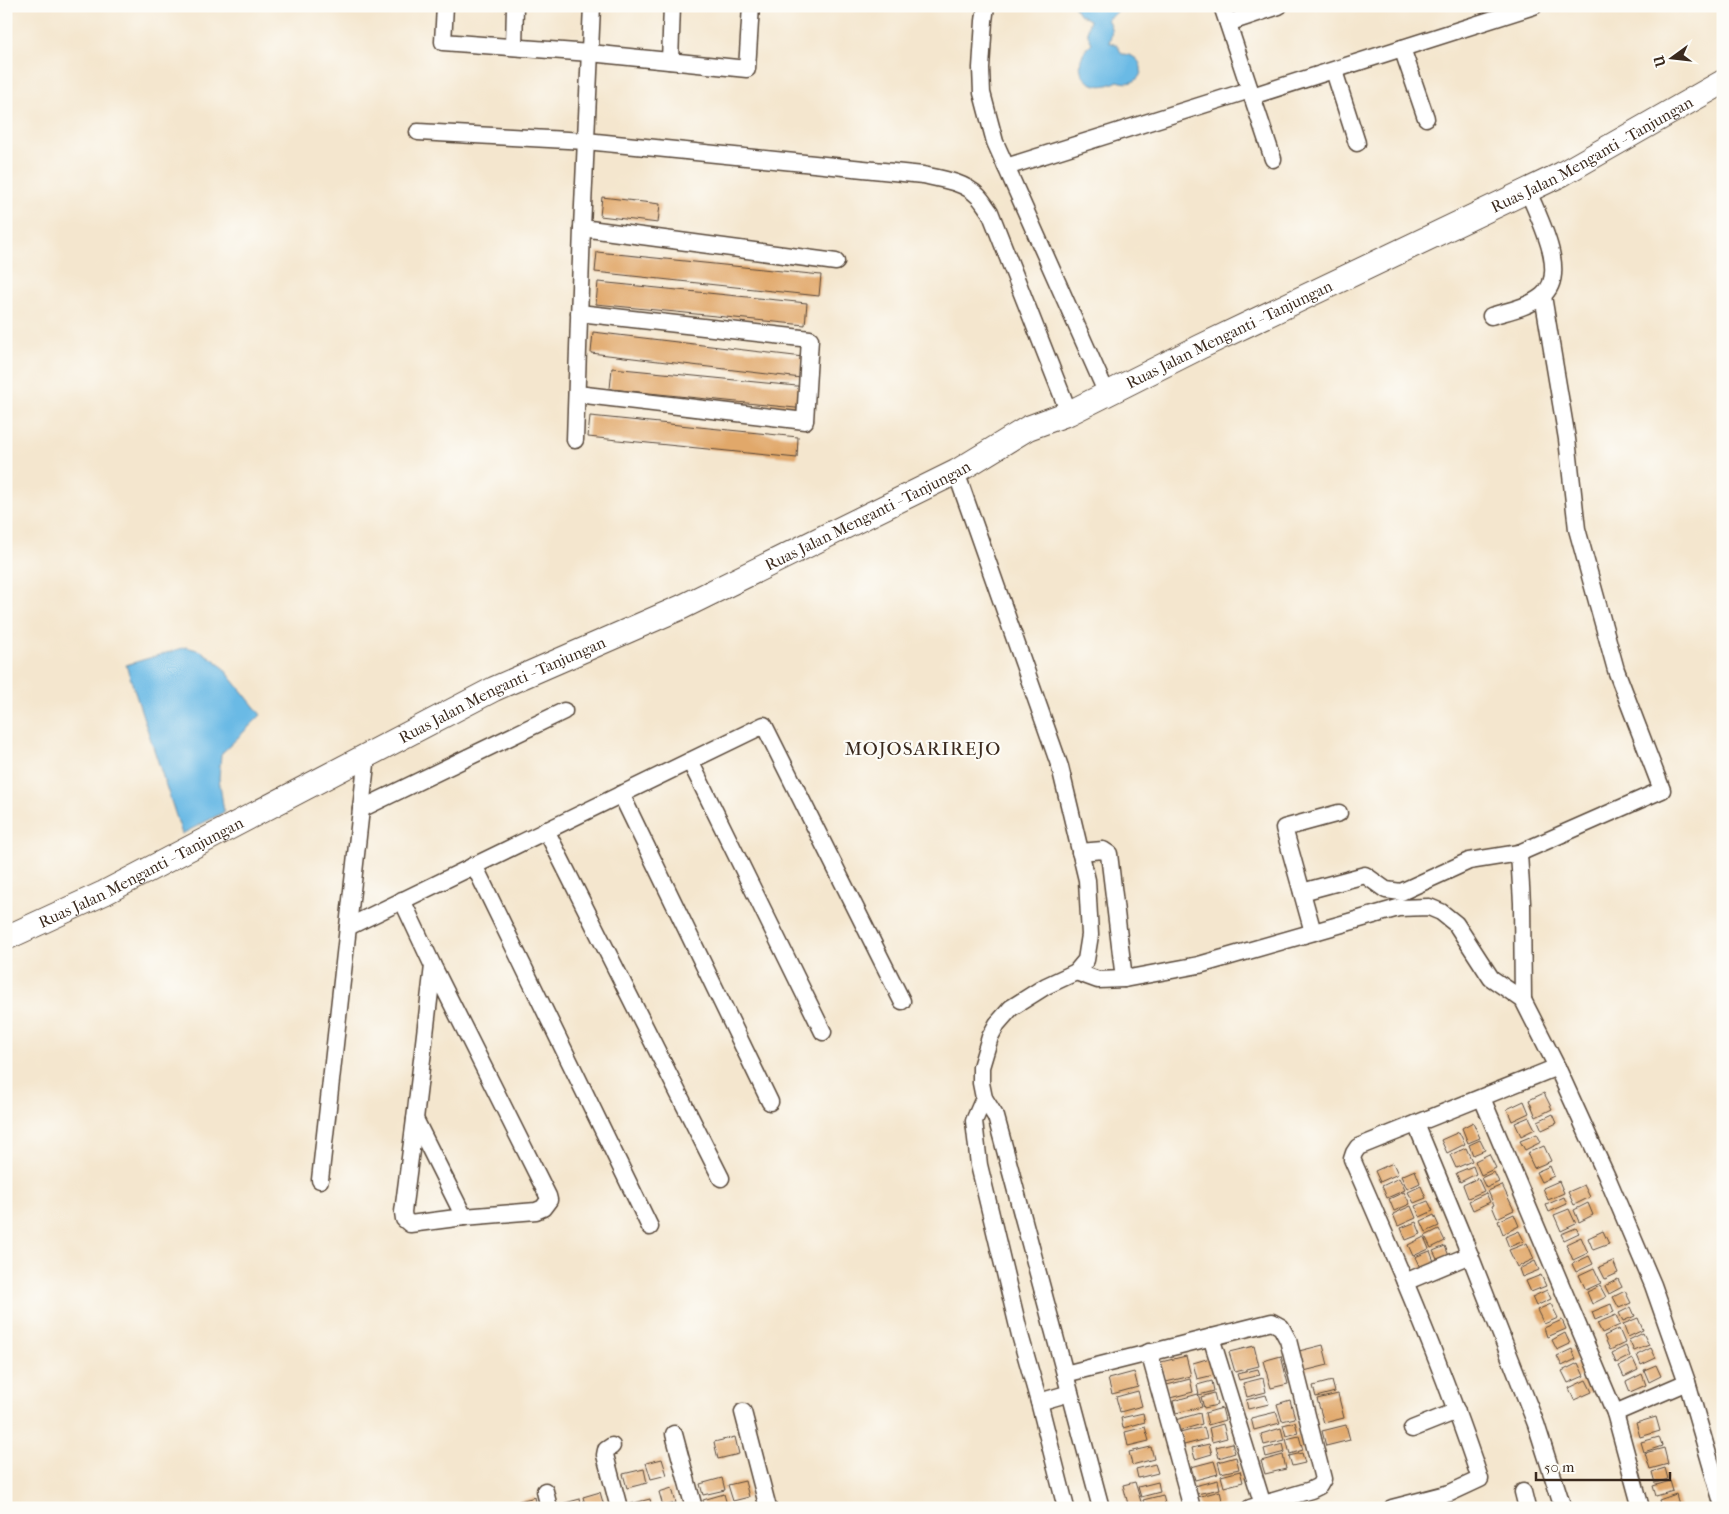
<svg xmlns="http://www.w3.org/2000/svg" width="1729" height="1514" font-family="'IM FELL French Canon',serif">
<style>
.water{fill:#6abae5;stroke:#527282}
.building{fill:#e1a86b}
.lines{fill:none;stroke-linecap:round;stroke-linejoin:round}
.street-casing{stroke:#574638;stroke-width:19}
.secondary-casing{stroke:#574638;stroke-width:26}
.street{stroke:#fff;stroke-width:16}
.secondary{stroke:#fff;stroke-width:24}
.labels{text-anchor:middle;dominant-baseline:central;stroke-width:4.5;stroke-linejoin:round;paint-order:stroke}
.street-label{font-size:16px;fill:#3b2a1e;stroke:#fdfcf7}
.quarter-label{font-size:19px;letter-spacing:1px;fill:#3b2a1e;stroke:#fdfcf7}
</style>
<rect width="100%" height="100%" fill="#fdfcf7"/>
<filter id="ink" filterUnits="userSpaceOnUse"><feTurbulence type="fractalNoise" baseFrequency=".02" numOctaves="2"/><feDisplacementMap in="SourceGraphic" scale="10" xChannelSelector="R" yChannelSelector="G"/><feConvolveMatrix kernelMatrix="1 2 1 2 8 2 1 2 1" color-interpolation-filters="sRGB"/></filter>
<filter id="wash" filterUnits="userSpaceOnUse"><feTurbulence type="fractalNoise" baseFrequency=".0096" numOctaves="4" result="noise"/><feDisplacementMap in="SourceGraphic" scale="20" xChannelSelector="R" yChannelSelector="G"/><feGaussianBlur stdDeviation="1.12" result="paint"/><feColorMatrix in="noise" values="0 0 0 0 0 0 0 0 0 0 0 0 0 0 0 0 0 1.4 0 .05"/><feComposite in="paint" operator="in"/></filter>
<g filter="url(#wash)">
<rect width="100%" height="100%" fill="#f4e6ce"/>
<g class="water">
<path d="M1074,6h46l-4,7 -9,6c5,9 6,14 2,23l8,3 5,9c29,1 23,37 -4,27 -31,17 -52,-16 -26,-38 -5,-8 -6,-13 -2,-23l-11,-6z"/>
<path d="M186,647l15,4 19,13 41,51 -40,39 -2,24 5,34 -42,22 -56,-169z"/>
</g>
<g id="blocks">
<g class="building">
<path d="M602,197l58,7 -2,19 -58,-7z"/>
<path d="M597,252l224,23 -2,21 -224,-24z"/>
<path d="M598,282l209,21 -2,22 -209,-21z"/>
<path d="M593,332l210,25 -2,21 -210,-25z"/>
<path d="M612,368l195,19 -2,22 -195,-20z"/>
<path d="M590,416l208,21 -1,21 -209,-21z"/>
<path d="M1544,1093l8,16 -16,8 -7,-17z"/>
<path d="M1524,1101l5,12 -17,8 -5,-12z"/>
<path d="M1553,1114l4,9 -15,7 -4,-9z"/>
<path d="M1529,1117l6,12 -14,7 -6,-13z"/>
<path d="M1473,1122l7,16 -12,5 -6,-15z"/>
<path d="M1459,1132l6,12 -18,9 -6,-13z"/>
<path d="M1537,1134l4,8 -16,8 -5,-9z"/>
<path d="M1480,1140l5,10 -12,5 -4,-10z"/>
<path d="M1544,1146l7,15 -17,7 -7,-15z"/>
<path d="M1466,1148l6,13 -16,7 -6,-13z"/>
<path d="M1489,1154l7,14 -15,7 -6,-14z"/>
<path d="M1393,1163l5,11 -18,8 -5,-11z"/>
<path d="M1473,1166l3,8 -16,8 -4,-9z"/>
<path d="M1550,1166l4,10 -13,6 -5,-10z"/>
<path d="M1415,1170l5,13 -13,6 -6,-13z"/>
<path d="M1494,1172l5,10 -13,6 -5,-10z"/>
<path d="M1399,1178l6,12 -18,8 -5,-12z"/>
<path d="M1478,1178l6,13 -16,7 -5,-13z"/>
<path d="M1559,1181l5,12 -16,7 -5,-12z"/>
<path d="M1502,1185l12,25 -17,8 -5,-12 2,-1 -6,-14z"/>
<path d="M1584,1185l6,12 -16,8 -6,-13z"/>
<path d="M1421,1186l5,12 -12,5 -6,-11z"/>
<path d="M1404,1192l6,12 -16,7 -5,-12z"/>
<path d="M1486,1193l4,9 -17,8 -4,-9z"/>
<path d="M1564,1197l3,7 -18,8 -3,-7z"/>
<path d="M1428,1201l5,10 -13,6 -5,-11z"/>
<path d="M1588,1203l5,12 -14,7 -5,-12z"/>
<path d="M1411,1206l5,12 -18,8 -5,-12z"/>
<path d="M1569,1209l7,15 -15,7 -7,-16z"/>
<path d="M1514,1214l5,12 -16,8 -5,-13z"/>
<path d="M1434,1215l5,11 -13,6 -5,-11z"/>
<path d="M1416,1222l5,12 -15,6 -5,-12z"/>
<path d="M1576,1228l3,5 -15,7 -3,-6z"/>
<path d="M1439,1229l6,12 -14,7 -6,-12z"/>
<path d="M1519,1231l5,10 -15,6 -4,-10z"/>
<path d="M1603,1231l6,13 -16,6 -5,-12z"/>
<path d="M1424,1237l5,12 -16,7 -5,-11z"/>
<path d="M1581,1237l7,16 -15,7 -7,-16z"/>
<path d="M1527,1243l7,16 -17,8 -8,-17z"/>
<path d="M1445,1246l4,10 -11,5 -5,-10z"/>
<path d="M1430,1251l5,13 -14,6 -6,-13z"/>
<path d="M1589,1256l4,8 -17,8 -4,-8z"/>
<path d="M1535,1261l4,9 -17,7 -3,-8z"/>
<path d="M1613,1261l5,12 -13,6 -6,-12z"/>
<path d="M1594,1268l7,15 -15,7 -7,-15z"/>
<path d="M1541,1275l5,11 -15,6 -5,-11z"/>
<path d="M1618,1279l4,8 -13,7 -4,-8z"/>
<path d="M1600,1286l6,11 -14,7 -5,-12z"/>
<path d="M1547,1290l4,9 -15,7 -4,-9z"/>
<path d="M1625,1291l6,12 -12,5 -6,-11z"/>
<path d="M1551,1304l7,14 -14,6 -7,-14z"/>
<path d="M1611,1304l3,8 -19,8 -3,-8z"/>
<path d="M1631,1307l4,9 -12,5 -4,-8z"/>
<path d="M1616,1315l4,10 -18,8 -5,-10z"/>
<path d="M1638,1318l5,12 -15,7 -5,-13z"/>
<path d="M1562,1320l4,9 -19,8 -3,-9z"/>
<path d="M1619,1329l6,14 -15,7 -6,-14z"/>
<path d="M1565,1333l5,11 -13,6 -5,-10z"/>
<path d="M1643,1333l6,12 -15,6 -5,-11z"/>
<path d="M1323,1345l5,20 -24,6 -5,-20z"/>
<path d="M1254,1346l5,20 -24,6 -6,-20z"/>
<path d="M1626,1346l4,10 -14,7 -4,-10z"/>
<path d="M1651,1348l5,10 -15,7 -4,-10z"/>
<path d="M1572,1349l4,10 -14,7 -5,-10z"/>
<path d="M1186,1356l5,20 -25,6 -5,-20z"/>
<path d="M1281,1356l7,28 -17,4 -8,-27z"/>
<path d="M1210,1358l4,17 -17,4 -4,-16z"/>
<path d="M1633,1359l5,11 -14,7 -5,-11z"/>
<path d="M1578,1363l6,13 -16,7 -6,-12z"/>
<path d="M1656,1365l5,11 -12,6 -5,-12z"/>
<path d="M1258,1369l2,6 -21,5 -2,-6z"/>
<path d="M1134,1372l4,15 -26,7 -4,-15z"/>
<path d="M1642,1374l4,11 -16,7 -4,-10z"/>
<path d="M1263,1378l3,14 -19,5 -4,-14z"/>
<path d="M1190,1379l3,13 -23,6 -3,-13z"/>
<path d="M1586,1380l6,12 -18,8 -5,-12z"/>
<path d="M1212,1381l2,10 -15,4 -2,-10z"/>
<path d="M1332,1381l3,11 -19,5 -3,-11z"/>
<path d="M1138,1391l4,15 -22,6 -4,-15z"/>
<path d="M1214,1393l3,12 -13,3 -3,-11z"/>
<path d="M1198,1394l4,13 -26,6 -3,-12z"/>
<path d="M1338,1394l6,24 -20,5 -7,-24z"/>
<path d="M1266,1395l3,9 -21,5 -2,-9z"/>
<path d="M1290,1400l5,18 -13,3 -5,-17z"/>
<path d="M1222,1408l3,12 -17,5 -3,-12z"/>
<path d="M1276,1412l4,11 -26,7 -3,-12z"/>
<path d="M1143,1413l2,9 -22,6 -2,-10z"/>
<path d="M1200,1413l2,11 -24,7 -3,-11z"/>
<path d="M1656,1417l4,14 -20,6 -4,-14z"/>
<path d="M1295,1422l3,11 -12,3 -3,-11z"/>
<path d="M1223,1424l4,14 -15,4 -3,-14z"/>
<path d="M1346,1425l4,15 -24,6 -4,-15z"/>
<path d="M1145,1427l4,14 -21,5 -3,-14z"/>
<path d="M1204,1427l3,12 -23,6 -4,-12z"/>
<path d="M1281,1428l3,12 -20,5 -3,-11z"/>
<path d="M1299,1436l4,14 -13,4 -4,-15z"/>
<path d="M735,1437l4,17 -21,5 -4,-17z"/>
<path d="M1659,1437l3,9 -18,6 -3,-10z"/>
<path d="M1232,1443l3,10 -16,5 -3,-11z"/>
<path d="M1209,1444l3,10 -17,5 -3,-11z"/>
<path d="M1283,1444l2,8 -19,5 -2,-8z"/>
<path d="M1151,1447l3,12 -22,6 -3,-13z"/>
<path d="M1664,1448l4,16 -18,5 -5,-16z"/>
<path d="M1302,1453l3,10 -13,3 -3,-10z"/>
<path d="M1283,1455l3,14 -21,5 -4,-13z"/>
<path d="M1236,1457l3,12 -18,4 -3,-11z"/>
<path d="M662,1459l5,16 -16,4 -5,-16z"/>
<path d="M1214,1461l4,13 -23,6 -4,-13z"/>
<path d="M1155,1464l3,9 -20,5 -2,-9z"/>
<path d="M1665,1468l3,11 -13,4 -3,-11z"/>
<path d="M644,1469l3,14 -20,5 -4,-14z"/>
<path d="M1240,1471l3,11 -19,5 -3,-11z"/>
<path d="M722,1478l3,12 -22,5 -3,-11z"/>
<path d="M1218,1480l2,9 -23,5 -3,-8z"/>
<path d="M745,1481l4,16 -16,4 -5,-16z"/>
<path d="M1670,1481l3,10 -17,5 -3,-10z"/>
<path d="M1135,1482l7,23 -13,3 -6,-23z"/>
<path d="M1158,1482l2,10 -19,5 -3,-10z"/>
<path d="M672,1488l4,15 -13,3 -4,-14z"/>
<path d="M1220,1491l3,14 -12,3h-11l-3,-11z"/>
<path d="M600,1492l4,14 -18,2 -3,-11z"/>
<path d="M724,1494l4,14h-23l-2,-8z"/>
<path d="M1676,1494l4,14h-19l-2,-8z"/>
<path d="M1163,1495l3,13h-21l-2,-8z"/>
<path d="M535,1497l2,11h-24l-1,-5z"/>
<path d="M580,1499l2,9h-28v-2z"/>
<path d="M650,1499l2,9h-26v-3z"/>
</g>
</g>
</g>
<g filter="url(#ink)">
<use href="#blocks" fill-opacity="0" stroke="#574638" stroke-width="1"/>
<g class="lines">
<g class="street-casing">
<g id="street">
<path d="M445,6l-2,36 147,11 157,16 4,-63"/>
<path d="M986,6l-2,15 -3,47 1,25 13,49 112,252"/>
<path d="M1222,6l51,153"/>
<path d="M1228,23l51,-17"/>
<path d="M514,47l1,-41"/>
<path d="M1402,48l24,70"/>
<path d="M670,61l2,-55"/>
<path d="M1334,71l23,72"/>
<path d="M1252,96l282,-90"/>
<path d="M418,132l168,9 337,34c19,4 41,7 55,21 5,5 8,11 12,16l79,201"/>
<path d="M1006,167l244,-77"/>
<path d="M582,228l254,34"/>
<path d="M1491,316c16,-5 36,-8 51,-20 28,-22 -4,-79 -14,-105"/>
<path d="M577,394l228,27 5,-82 -231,-26"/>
<path d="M575,440l7,-212 10,-222"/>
<path d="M956,472l104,295 27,113 3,55 -4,25 -10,12 -30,14 -35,22 -14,16 -7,13 -9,30v16l3,15 12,19 6,22 99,369"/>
<path d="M690,761l133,271"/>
<path d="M621,794l149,308"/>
<path d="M361,809l203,-98"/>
<path d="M546,830l175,348"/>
<path d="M1080,852l23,-2 6,4 15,125"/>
<path d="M474,865l176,362"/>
<path d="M1302,892l63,-17 21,15 15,2 68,-31 50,-8"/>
<path d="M402,900l31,66 115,230 1,4 -6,8 -7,3 -72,6 -54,7 -6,-5 -1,-7 12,-93 18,-153"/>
<path d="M348,927l416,-202 138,276"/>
<path d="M1313,932l-29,-104 55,-15"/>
<path d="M1076,972l22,8 26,-1 75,-14 199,-57 31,-1 12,5 15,12 35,54 32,22 34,67 50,110 46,108 34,97 36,124"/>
<path d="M1523,1000l-1,-97 -3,-50 143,-63 -46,-120 -39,-141 -10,-90 -24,-143"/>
<path d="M984,1098l-10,23 5,44 41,170 19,67 27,106"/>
<path d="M1482,1098l133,315 26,95"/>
<path d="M415,1119l49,98"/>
<path d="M1416,1124l48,116 72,184 27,84"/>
<path d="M320,1180l47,-425"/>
<path d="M1405,1282l65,-27"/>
<path d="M1211,1337l52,168"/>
<path d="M1149,1352l43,156"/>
<path d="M1065,1374l207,-52 9,5 7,13 35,139 -4,7 -8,4 -61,18"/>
<path d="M1039,1402l31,-9"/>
<path d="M743,1412l25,96"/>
<path d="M1615,1413l72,-31"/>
<path d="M1412,1429l45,-18"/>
<path d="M674,1434l20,74"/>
<path d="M612,1446l-6,4 -1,5 14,53"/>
<path d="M545,1491l4,17"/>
<path d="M1523,1492l4,16"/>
<path d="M1392,1508l58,-15 30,-14c-36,-109 -82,-215 -128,-320l2,-6 4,-6 199,-80"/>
</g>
</g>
<g class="secondary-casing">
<g id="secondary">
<path id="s1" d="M6,938l98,-45 390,-204 188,-82 274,-135 72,-44 41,-15 131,-66 362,-173 161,-92"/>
</g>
</g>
<use href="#street" class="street"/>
<use href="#secondary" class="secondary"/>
</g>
</g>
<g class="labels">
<g class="street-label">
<text stroke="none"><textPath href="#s1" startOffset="1770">Ruas Jalan Menganti - Tanjungan</textPath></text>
<text stroke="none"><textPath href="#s1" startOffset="1365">Ruas Jalan Menganti - Tanjungan</textPath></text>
<text stroke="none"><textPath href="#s1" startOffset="960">Ruas Jalan Menganti - Tanjungan</textPath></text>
<text stroke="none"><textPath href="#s1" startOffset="555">Ruas Jalan Menganti - Tanjungan</textPath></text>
<text stroke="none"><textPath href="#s1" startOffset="150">Ruas Jalan Menganti - Tanjungan</textPath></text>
</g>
<g class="quarter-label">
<text x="923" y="749">MOJOSARIREJO</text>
</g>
</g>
<rect width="1729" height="1514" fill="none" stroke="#fdfcf7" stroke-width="25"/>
<g transform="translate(1672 58) rotate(255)" stroke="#fdfcf7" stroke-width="4" paint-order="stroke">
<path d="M0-4L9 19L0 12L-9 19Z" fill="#3b2a1e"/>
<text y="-8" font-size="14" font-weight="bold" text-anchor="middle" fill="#3b2a1e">U</text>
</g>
<path d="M1536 1472v8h134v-8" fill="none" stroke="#3b2a1e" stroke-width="2.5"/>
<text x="1544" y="1472" font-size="15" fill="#3b2a1e" stroke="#fdfcf7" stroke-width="4" paint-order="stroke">50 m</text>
</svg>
